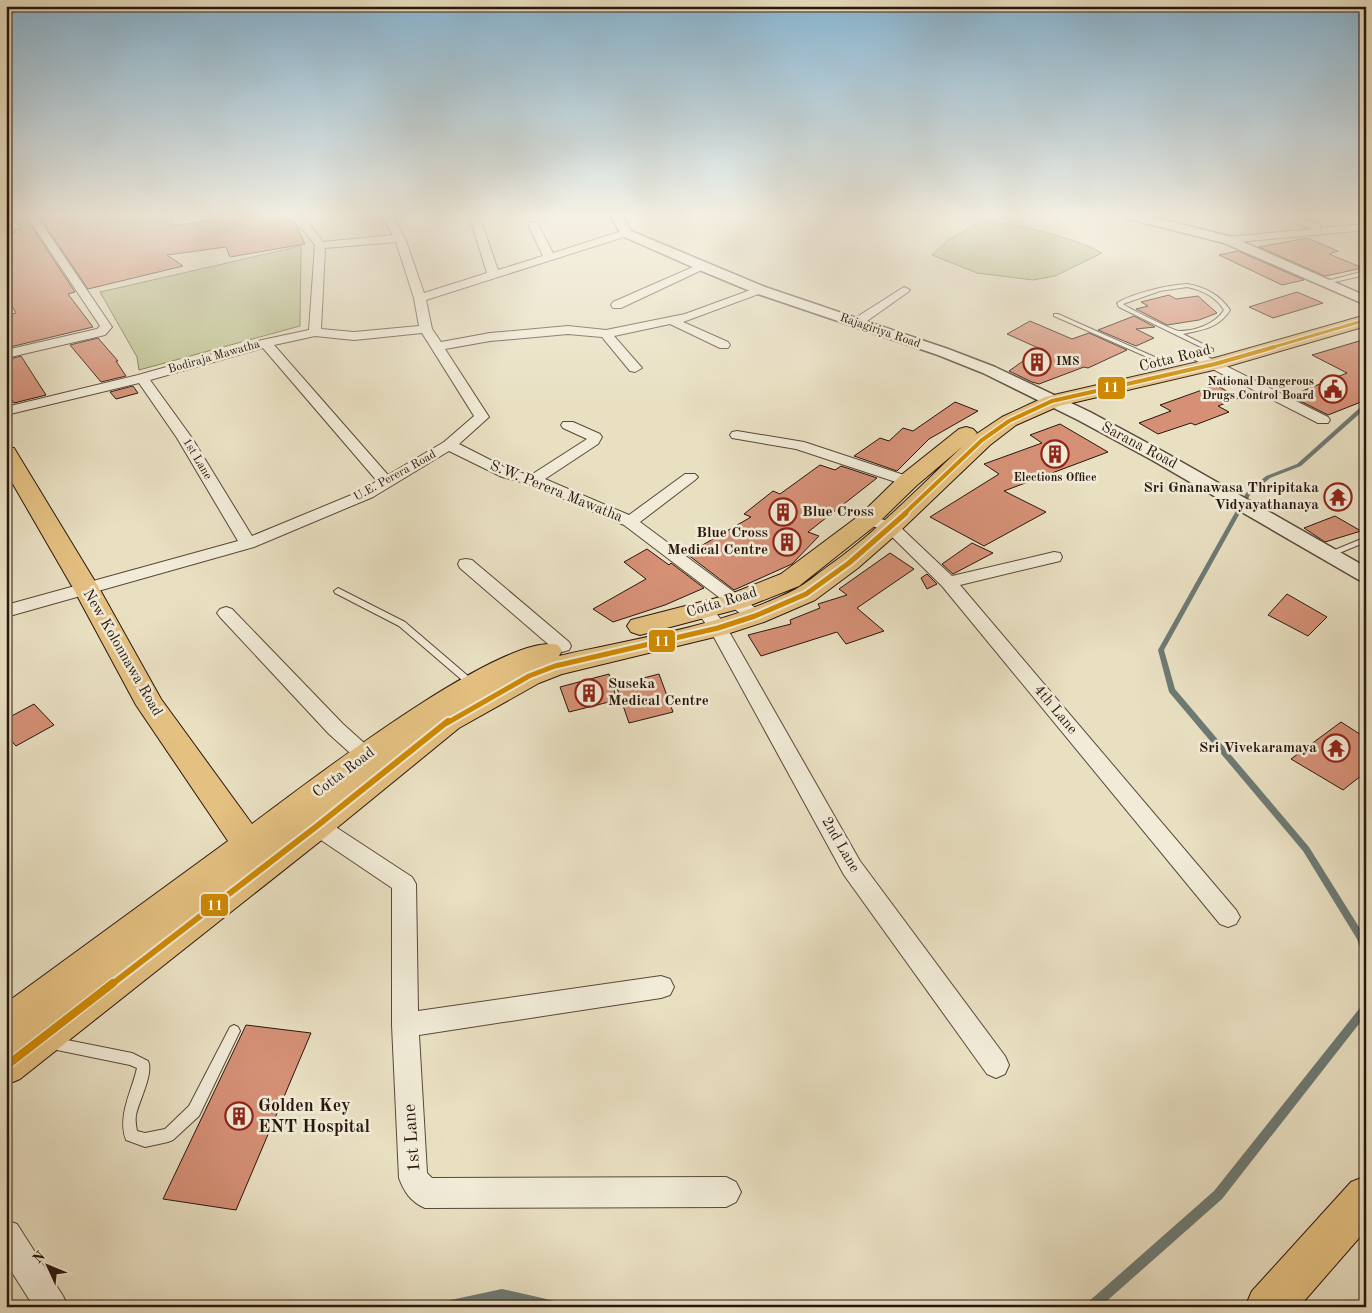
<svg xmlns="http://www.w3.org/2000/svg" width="1372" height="1313" font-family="'Old Standard TT',serif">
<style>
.green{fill:#bcc18f;stroke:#736c4e}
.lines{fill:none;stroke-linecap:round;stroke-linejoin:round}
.stream{fill:#6d7a74;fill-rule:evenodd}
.building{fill:#d59076;stroke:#2a160d}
.service-casing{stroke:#5a483a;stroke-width:2}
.minor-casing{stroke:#5a483a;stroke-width:2}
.tertiary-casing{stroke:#5a483a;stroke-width:3}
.primary-casing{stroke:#2a160d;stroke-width:2}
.trunk-casing{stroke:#2a160d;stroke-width:2}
.service{fill:#f1ebd7;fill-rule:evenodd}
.minor{fill:#f1ebd7;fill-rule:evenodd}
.tertiary{fill:#f1ebd7;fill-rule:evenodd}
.primary{fill:#e4c081;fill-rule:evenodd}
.trunk{fill:#e4c081;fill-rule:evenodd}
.bus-1-far4-casing{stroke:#f1ebd7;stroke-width:5.5}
.bus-1-far3-casing{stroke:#f1ebd7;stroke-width:7}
.bus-1-far2-casing{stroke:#f1ebd7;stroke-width:9}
.bus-1-far1-casing{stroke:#f1ebd7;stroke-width:10}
.bus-1-casing{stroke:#f1ebd7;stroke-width:11}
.bus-1-far4{stroke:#ce8903;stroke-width:3}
.bus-1-far3{stroke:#ce8903;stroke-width:4}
.bus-1-far2{stroke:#ce8903;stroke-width:5}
.bus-1-far1{stroke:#ce8903;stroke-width:6}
.bus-1{stroke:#ce8903;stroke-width:8}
.labels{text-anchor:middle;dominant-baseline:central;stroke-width:5;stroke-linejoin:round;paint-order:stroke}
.far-street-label{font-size:12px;fill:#2a160d;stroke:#f1ebd7}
.far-poi-label{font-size:12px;font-weight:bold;fill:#2a160d;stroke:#f1ebd7;text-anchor:start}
.street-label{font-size:15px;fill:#2a160d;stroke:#f1ebd7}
.poi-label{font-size:15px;font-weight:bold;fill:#2a160d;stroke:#f1ebd7;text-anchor:end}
.near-poi-label{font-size:18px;font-weight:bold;fill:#2a160d;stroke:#f1ebd7;text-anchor:start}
.near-street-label{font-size:18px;fill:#2a160d;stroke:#f1ebd7}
.line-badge{stroke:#f1ebd7;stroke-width:2}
.badge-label{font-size:14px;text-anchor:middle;font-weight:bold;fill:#fff}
</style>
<rect width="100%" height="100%" fill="#e9e0c2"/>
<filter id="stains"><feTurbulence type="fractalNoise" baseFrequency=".004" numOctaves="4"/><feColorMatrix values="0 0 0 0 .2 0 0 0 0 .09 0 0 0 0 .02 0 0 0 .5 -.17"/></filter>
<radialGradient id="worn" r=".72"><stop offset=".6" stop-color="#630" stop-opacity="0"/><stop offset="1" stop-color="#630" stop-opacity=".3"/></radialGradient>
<g class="green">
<path d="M982,221c29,1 94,17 120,32l-47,23 -22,4 -56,-7 -45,-18 16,-15z"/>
<path d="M301,246l-1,80 -161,44 -2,-13 -37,-65z"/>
</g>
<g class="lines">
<g class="stream">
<path d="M1364,404h2v4l-65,58 -31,12 -20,17 -86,155 11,39 134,158 55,88 2,4v18l-3,-1 -6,-17 -54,-88 -134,-159 -11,-42 88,-157 20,-17 31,-12z"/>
<path d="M1366,1003v12l-144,184 -122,108h-15l2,-4 127,-112 149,-187z"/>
<path d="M502,1289l53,12 4,2 2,4h-33l-26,-6 -28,6h-34l2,-4 4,-2z"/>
</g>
</g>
<g class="building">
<path d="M8,215h16l51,77 -7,2 25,33 -87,21v-32l10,-3 -10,-17v-32l7,-2 -7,-9v-19l10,-2 -3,-2 9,-2z"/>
<path d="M38,215h135v11l68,-11h44l12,12 8,17 -75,13 -4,-10 -59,8 16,11 -95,23z"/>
<path d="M1307,238l31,13 -9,3 34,14 -38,8 -66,-29z"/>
<path d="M1238,251l66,29 -22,5 -63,-30z"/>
<path d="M1297,292l26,11 -50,15 -24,-11z"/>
<path d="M1169,295l7,4 22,-3 19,17 -18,7 -32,5 -31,-16 12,-3 -7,-4z"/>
<path d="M1134,316l21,11 -19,2 18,9 -18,8 -38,-16z"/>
<path d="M1030,321l42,18 17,-6 38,17 -39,18 -4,-1 -45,17 -7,-2 -23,-11 14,-10 22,-10 -38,-17z"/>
<path d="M98,338l20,23h-2l10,15 -25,6 -31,-37z"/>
<path d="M1366,339v61l-38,15 -38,-19 57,-23 -35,-18z"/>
<path d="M21,356l25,39 -32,8 -8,-11v-32z"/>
<path d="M1216,385l23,13 -21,8 11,6 -34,13 -4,-2 -33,11 -19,-11 32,-12 -11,-6z"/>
<path d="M133,386l5,7 -22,6 -6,-7z"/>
<path d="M955,402l23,9 -49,28 -32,32 -43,-15 26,-18 9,3 14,-13 10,3z"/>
<path d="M1060,424l48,28 -104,39 42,21 -62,34 -54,-29 69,-43 -15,-10 58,-21 -12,-8z"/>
<path d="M820,465l15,5 6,-4 36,12 -69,54 11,4 -27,28 -58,26 -47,-36 64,-37 -7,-3 29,-23 7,3z"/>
<path d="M1335,516l26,15 -36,11 -21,-14z"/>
<path d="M972,543l21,10 -40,21 -11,-10z"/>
<path d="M647,549l22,16 2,-2 33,25 -39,17 -52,17 -20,-13 53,-30 -22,-17z"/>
<path d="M890,553l24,16 -57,39 27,23 -38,13 -9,-12 -76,24 -13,-21 43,-11 -1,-4 30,-12 -2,-4 29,-9 -8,-6z"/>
<path d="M927,574l10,10 -10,5 -6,-11z"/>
<path d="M1287,594l40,23 -19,19 -40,-21z"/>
<path d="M609,674l8,26 -48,12 -9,-25z"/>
<path d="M659,674l14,38 -44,11 -13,-38z"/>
<path d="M34,704l20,21 -38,21 -10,-11v-16z"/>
<path d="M1341,722l25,16v34l-23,18 -52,-31z"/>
<path d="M246,1025l65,8 -75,177 -73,-11z"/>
</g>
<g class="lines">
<g class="service-casing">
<g id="service">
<path d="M1361,272l5,2v4l-5,-2 -35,8 -3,-2z"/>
<path d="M1187,284c18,3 33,11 43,26 -11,18 -28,20 -47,24l30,15v2h-4l-90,-44 -2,-4c16,-10 51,-18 70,-19zM1187,287c15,3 29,10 37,23 -9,14 -28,21 -45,21 -5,0 -51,-23 -56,-27l37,-13z"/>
<path d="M1054,314h4l110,49 -5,1 -109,-48z"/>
<path d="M1366,537v5l-34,14h-6l-1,-2z"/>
<path d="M338,588l67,34 70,60 2,2 -2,2h-6l-70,-60 -64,-33 -1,-2z"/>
<path d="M234,1025l4,2 2,4 -41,85 -26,24 -5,2 -23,5 -19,-7c-9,-24 6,-49 11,-72l-7,-3 -78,-16 -4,-2 -2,-4 2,-4 4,-2 80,16 16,8c6,12 -9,40 -12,54 -1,5 0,10 1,16l8,2 20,-4 24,-23 41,-79z"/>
</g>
</g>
<g class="minor-casing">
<g id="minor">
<path d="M26,215h10l76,112 -7,8 -99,23v-8l91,-21 3,-3z"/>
<path d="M287,215h11l13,11 12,16 70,-7 -12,-20h10l14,23 19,55 63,-20 -18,-58h10l19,55 45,-14 -15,-32 1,-2h8l16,31 69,-22 4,-1 5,3 -1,2 -204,65 6,29 9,13 49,-9 78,-7 38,4 79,-16 71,-26h8l2,2 -2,2 -81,30 45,20 2,3 -2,3h-8l-50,-24 -56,12 28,32 -7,4 -5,-1 -28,-34 -34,-3 -78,7 -45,8 44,68 -30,27 53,27 19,4 56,-36 -24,-11 -2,-3 2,-3h10l27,12 2,3 -4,7 -53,35 84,36 56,-41h10l3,3 -3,3 -55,42 121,90 3,4 -3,4 -6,2 -6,-2 -125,-95 -95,-41 -27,-7 -53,-26 -76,46 -119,50 -248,70v-12l232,-64 -61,-103 -38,-55 -133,32v-8l132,-32 124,-35 47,-10 6,-85 -12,-15zM396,242l18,56 5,28 -65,6 -33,-3 4,-81zM422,333l52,83 -30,26 -56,33 -114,-130 41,-9 39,4zM263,348l114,133 -16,10 -109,45 -60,-98 -42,-58z"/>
<path d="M989,215h11l-9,7 -5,-3z"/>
<path d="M1273,215h16l31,10v3l46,-4v6l-138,13 -5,-3 5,-3 84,-8z"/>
<path d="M702,263l4,1 2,2 -2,2 -85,40h-8l-2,-3 2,-3z"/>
<path d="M904,287l6,3 -2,2 -48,34h-8l-2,-3 2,-3z"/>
<path d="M1196,351l132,66 2,3 -2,3h-10l-127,-65 -1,-3 1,-3z"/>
<path d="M737,431l67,11 109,36 3,3 -3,3 -5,2 -112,-37 -64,-11 -2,-3 2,-3z"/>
<path d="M868,515l29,9 55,52 102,-24 6,1 2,4 -2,4 -100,24 276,325 4,7 -4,7 -8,3 -8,-3 -278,-338 -57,-56 -23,-7 -2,-3 2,-3z"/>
<path d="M466,559l6,1 97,82 2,4 -2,4 -7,2 -7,-2 -95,-82 -2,-4 2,-4z"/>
<path d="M705,604l6,2 16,22 133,233 145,195 4,9 -4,9 -9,4 -9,-4 -143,-199 -134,-245 -14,-20 3,-4z"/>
<path d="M226,607l6,2 111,115 30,27 3,5 -3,5 -7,3 -7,-3 -30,-27 -109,-117 -3,-4 3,-4z"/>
<path d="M317,817l8,3 87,57 4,7 2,127 243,-35 9,3 4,8 -4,8 -9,3 -242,37 8,138 5,5 294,-1 10,5 5,10 -5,10 -10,5 -301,1c-14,-6 -21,-16 -26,-30l-7,-153v-137l-83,-56 -3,-6 3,-6z"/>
<path d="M6,1220l11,4 46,72 5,11h-34l-28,-44z"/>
</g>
</g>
<g class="tertiary-casing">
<g id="tertiary">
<path d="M610,215h12l9,16 134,56 183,62 47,18 95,45 74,40 202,115v15l-7,-2 -207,-120 -74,-40 -95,-47 -45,-18 -183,-62 -58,-24 -75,-33z"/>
<path d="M1123,215h22l87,22 134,59v9l-142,-62 -99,-25z"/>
</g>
</g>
<g class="primary-casing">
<path id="primary" d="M1366,315v11l-144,42 -163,38 -43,19 -26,20 -91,87 -41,36 -43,32 -51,22 -37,12 -165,40 -23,9 -80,45 -131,107 -308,244 -14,6v-82l222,-162 -92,-136 -63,-117 -67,-116v-25l8,1 3,5 82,135 62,111 91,125c50,-37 252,-194 306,-179l4,6 -3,5c78,-18 165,-30 237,-67 11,-6 21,-15 31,-22 50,-35 92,-80 136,-121l-47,40 -40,39 -77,61 -53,21 -106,28 -9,-3 -4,-6 4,-6 97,-25 53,-21 79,-59 40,-39 59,-47 7,-2 7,2 4,4 -2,2 27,-18 43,-20 166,-38z"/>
</g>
<g class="trunk-casing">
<path id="trunk" d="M1366,1176v54l-67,77h-54l7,-16 99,-109z"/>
</g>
<use href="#service" class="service"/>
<use href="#minor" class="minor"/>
<use href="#tertiary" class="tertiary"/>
<use href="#primary" class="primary"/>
<use href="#trunk" class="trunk"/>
<g class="bus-1-far4-casing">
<path id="bus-1-far4" d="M1270,348l96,-28"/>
</g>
<g class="bus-1-far3-casing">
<path id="bus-1-far3" d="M904,514l78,-74 27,-19 43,-20 163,-37 59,-17"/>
</g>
<g class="bus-1-far2-casing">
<path id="bus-1-far2" d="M447,723l82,-47 26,-10 163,-38 37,-12 51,-22 43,-31 57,-50"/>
</g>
<g class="bus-1-far1-casing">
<path id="bus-1-far1" d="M111,985l206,-159 131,-105"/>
</g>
<g class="bus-1-casing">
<path id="bus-1" d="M6,1066l107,-83"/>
</g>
<use href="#bus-1-far4" class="bus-1-far4"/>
<use href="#bus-1-far3" class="bus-1-far3"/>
<use href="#bus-1-far2" class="bus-1-far2"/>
<use href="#bus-1-far1" class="bus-1-far1"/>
<use href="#bus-1" class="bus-1"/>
</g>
<linearGradient id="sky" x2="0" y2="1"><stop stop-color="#88b7d5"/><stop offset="0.54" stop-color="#f5f1e4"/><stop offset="1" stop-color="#f5f1e4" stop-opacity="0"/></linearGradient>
<rect width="1372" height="399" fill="url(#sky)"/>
<defs>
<g id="building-ring" transform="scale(1.4375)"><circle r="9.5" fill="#f1ebd7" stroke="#8f2418" stroke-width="1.5"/><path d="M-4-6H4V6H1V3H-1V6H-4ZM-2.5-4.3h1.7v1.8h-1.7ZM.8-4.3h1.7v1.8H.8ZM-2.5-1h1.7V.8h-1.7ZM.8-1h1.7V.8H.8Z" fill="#8f2418"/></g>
<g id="civic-ring" transform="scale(1.4375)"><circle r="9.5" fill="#f1ebd7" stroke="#8f2418" stroke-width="1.5"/><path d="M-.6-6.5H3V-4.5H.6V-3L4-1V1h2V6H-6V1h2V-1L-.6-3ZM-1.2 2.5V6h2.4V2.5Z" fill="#8f2418"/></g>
<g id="temple-ring" transform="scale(1.4375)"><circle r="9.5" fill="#f1ebd7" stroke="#8f2418" stroke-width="1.5"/><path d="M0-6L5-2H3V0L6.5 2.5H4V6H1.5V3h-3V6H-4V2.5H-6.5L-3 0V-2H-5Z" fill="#8f2418"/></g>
</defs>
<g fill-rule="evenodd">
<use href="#building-ring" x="1037" y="362"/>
<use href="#civic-ring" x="1333" y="389"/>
<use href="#building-ring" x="1055" y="454"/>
<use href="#temple-ring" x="1338" y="497"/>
<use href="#building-ring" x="783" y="512"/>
<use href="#building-ring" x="787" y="542"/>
<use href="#building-ring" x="589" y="693"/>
<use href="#temple-ring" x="1336" y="748"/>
<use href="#building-ring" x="239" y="1116"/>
</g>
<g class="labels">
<g class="far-street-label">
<text transform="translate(880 331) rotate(19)">Rajagiriya Road</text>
<text transform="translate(214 357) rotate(-16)">Bodiraja Mawatha</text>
<text transform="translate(197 459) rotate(59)">1st Lane</text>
<text transform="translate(395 476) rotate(-29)">U.E. Perera Road</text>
</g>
<g class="far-poi-label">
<text x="1056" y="362">IMS</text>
<text x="1314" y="382" text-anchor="end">National Dangerous<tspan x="1314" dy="14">Drugs Control Board</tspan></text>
<text x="1055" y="478" text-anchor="middle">Elections Office</text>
</g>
<g class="street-label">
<text transform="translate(1175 359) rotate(-14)">Cotta Road</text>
<text transform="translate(1139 446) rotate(28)">Sarana Road</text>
<text transform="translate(556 492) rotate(22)">S.W. Perera Mawatha</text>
<text transform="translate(722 603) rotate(-17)">Cotta Road</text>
<text transform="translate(122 653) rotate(60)">New Kolonnawa Road</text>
<text transform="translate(1055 710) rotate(50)">4th Lane</text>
<text transform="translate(344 773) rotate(-37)">Cotta Road</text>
<text transform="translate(840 845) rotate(60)">2nd Lane</text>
</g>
<g class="poi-label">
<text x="1319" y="488">Sri Gnanawasa Thripitaka<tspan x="1319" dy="17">Vidyayathanaya</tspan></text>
<text x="802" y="512" text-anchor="start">Blue Cross</text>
<text x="768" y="533">Blue Cross<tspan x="768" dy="17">Medical Centre</tspan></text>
<text x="608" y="684" text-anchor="start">Suseka<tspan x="608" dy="17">Medical Centre</tspan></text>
<text x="1317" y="748">Sri Vivekaramaya</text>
</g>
<g class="near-poi-label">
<text x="258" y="1106">Golden Key<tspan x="258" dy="21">ENT Hospital</tspan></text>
</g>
<g class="near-street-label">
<text transform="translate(412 1138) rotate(-94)">1st Lane</text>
</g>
</g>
<g class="line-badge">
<rect x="1097" y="376" width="29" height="24" rx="5" fill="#ce8903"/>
<rect x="648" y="629" width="28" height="24" rx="5" fill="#ce8903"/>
<rect x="200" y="893" width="29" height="24" rx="5" fill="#ce8903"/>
</g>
<g class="badge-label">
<text x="1111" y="392">11</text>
<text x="662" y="646">11</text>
<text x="215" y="910">11</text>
</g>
<rect width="1372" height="1313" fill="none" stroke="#e9e0c2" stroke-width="25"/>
<rect x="8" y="8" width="1357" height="1298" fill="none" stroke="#2a160d" stroke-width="2.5"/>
<rect x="12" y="12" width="1347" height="1288" fill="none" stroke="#2a160d"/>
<g transform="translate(48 1266) rotate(314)" stroke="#f1ebd7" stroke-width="4" paint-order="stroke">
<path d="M0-4L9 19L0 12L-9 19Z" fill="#2a160d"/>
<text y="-8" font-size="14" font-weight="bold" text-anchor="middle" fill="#2a160d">N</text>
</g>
<rect width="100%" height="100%" filter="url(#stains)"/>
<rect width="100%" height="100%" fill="url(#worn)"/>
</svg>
